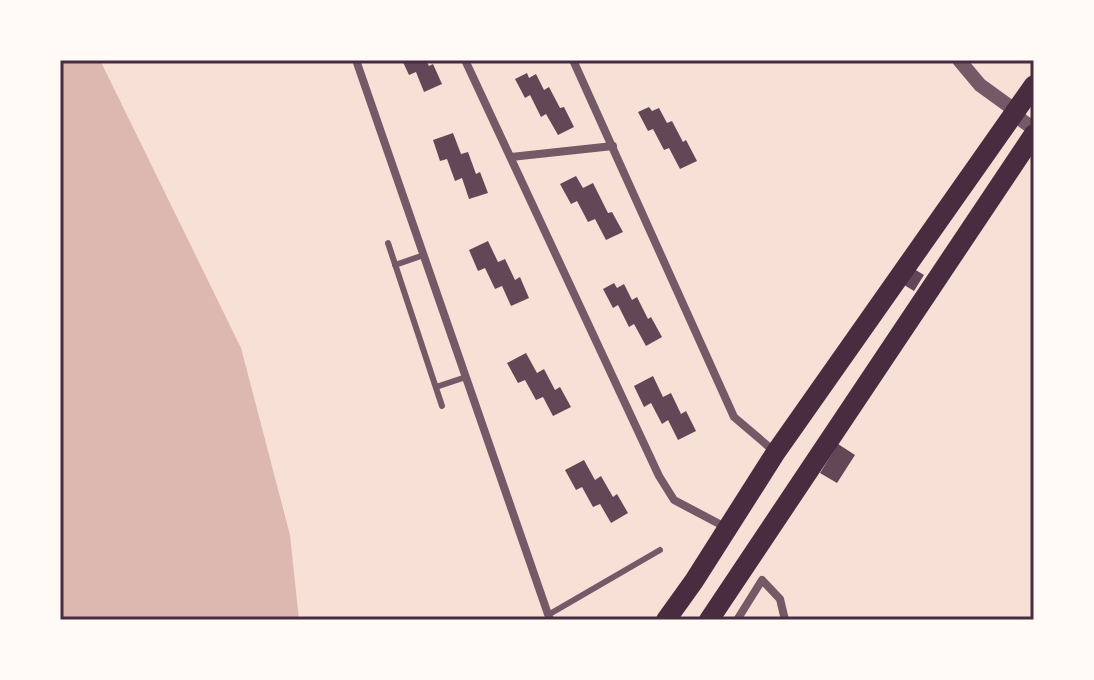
<svg xmlns="http://www.w3.org/2000/svg" width="1094" height="680" font-family="'PT Sans',sans-serif">
<style>
.water{fill:#dcb8b0}
.building{fill:#644757}
.lines{fill:none;stroke-linecap:round;stroke-linejoin:round}
.service{stroke:#755966;stroke-width:6}
.minor{stroke:#755966;stroke-width:8}
.tertiary{stroke:#755966;stroke-width:14}
.primary{stroke:#4a2c40;stroke-width:20}
.neatline{fill:none;stroke:#4a2c40;stroke-width:3}
</style>
<rect width="100%" height="100%" fill="#f7e1d7"/>
<path class="water" d="M60,60h40l141,288 49,187 9,85h-239z"/>
<g class="building">
<path d="M402,60h24l3,6 4,-2 9,20 -18,8 -8,-20 -7,3z"/>
<path d="M527,73l2,5 7,-4 8,16 5,-3 11,21 4,-1 10,20 -16,8 -12,-21 -5,3 -11,-22 -5,3 -10,-19z"/>
<path d="M649,107l3,4 7,-3 8,15 5,-2 11,21 3,-2 11,21 -17,8 -11,-21 -5,2 -11,-21 -5,2 -10,-19z"/>
<path d="M453,133l8,21 7,-2 8,22 4,-2 8,21 -19,6 -7,-21 -7,3 -8,-22 -7,2 -7,-21z"/>
<path d="M576,176l7,12 10,-5 15,30 4,-1 11,20 -17,8 -11,-21 -7,3 -11,-21 -6,3 -11,-20z"/>
<path d="M488,241l10,21 7,-3 10,21 5,-3 9,21 -18,8 -9,-20 -7,3 -10,-21 -7,3 -9,-21z"/>
<path d="M906,264l18,11 -10,16 -18,-11z"/>
<path d="M614,283l3,5 7,-4 8,16 5,-3 11,22 3,-2 11,20 -16,9 -12,-22 -5,3 -11,-22 -5,3 -10,-19z"/>
<path d="M526,353l11,20 7,-4 11,21 5,-3 11,20 -18,9 -10,-19 -7,3 -11,-20 -7,3 -11,-20z"/>
<path d="M653,376l10,21 8,-4 10,21 5,-3 10,20 -18,9 -10,-20 -6,4 -11,-21 -7,4 -10,-21z"/>
<path d="M838,444l17,11 -18,28 -17,-10z"/>
<path d="M584,460l11,20 6,-4 12,21 4,-3 11,19 -17,10 -11,-19 -7,3 -11,-20 -6,3 -11,-20z"/>
</g>
<g class="lines">
<g class="service">
<path d="M388,243l54,163"/>
<path d="M395,265l29,-10"/>
<path d="M436,387l30,-10"/>
<path d="M548,615l112,-65"/>
</g>
<g class="minor">
<path d="M356,60l194,560"/>
<path d="M465,60l194,416 15,24 53,28"/>
<path d="M573,60l161,357 41,35"/>
<path d="M511,157l102,-11"/>
<path d="M737,620l25,-40 18,19 5,21"/>
</g>
<path class="tertiary" d="M959,60l21,25 36,26 4,8 14,10"/>
<g class="primary">
<path d="M666,620l28,-39 82,-129 258,-367"/>
<path d="M709,620l325,-486"/>
</g>
</g>
<rect width="1094" height="680" fill="none" stroke="#fffaf5" stroke-width="124"/>
<rect x="62" y="62" width="970" height="556" class="neatline"/>
</svg>
